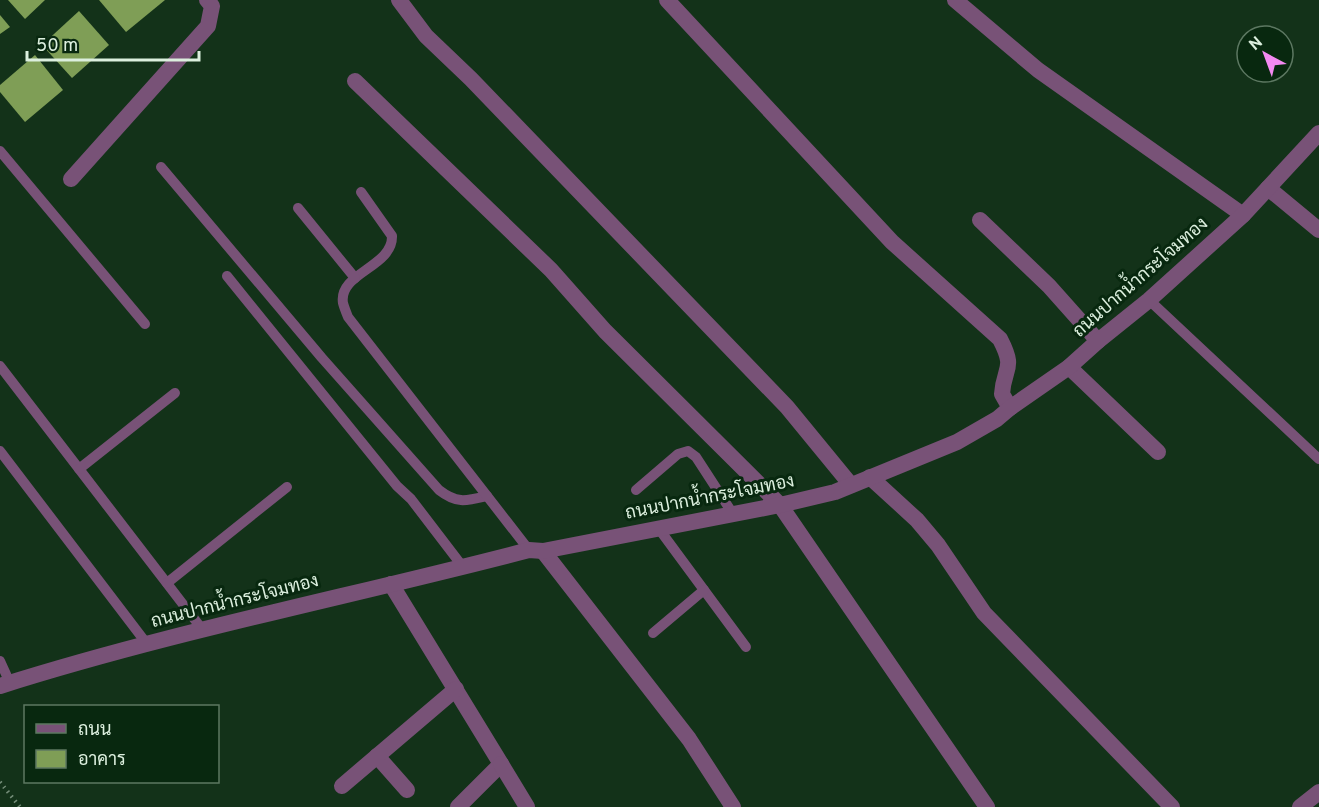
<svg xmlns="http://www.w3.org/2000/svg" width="1319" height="807" font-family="Overpass,Sarabun,sans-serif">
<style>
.building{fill:#7f9e56}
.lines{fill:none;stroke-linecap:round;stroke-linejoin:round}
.path{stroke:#748d78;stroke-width:4;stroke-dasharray:1.5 4.5;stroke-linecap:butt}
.service{stroke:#785277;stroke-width:10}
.minor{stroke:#785277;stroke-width:16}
.tertiary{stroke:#785277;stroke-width:16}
.labels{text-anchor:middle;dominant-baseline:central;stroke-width:6;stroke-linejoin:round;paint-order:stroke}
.street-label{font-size:18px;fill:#dcefde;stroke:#08280f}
</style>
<rect width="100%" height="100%" fill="#133219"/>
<g class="building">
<path d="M8,0h37l-20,19z"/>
<path d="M99,0h66l-39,32z"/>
<path d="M79,11l30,34 -37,33 -30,-33z"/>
<path d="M0,15l10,12 -10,7z"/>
<path d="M35,55l28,35 -38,32 -25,-30v-7z"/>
</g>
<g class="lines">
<path class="path" d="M0,782l20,25"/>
<g class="service">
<path d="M0,151l145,173"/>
<path d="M161,167l161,191 117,132c18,14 27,11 48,6"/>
<path d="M361,192l31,44c1,31 -54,37 -49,67 1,4 3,9 5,14l181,233"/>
<path d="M298,208l57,70"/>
<path d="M227,276l170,210 14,13 52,68"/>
<path d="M1149,300l170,159"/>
<path d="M0,366l202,263"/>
<path d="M0,451l147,193"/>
<path d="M79,469l96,-76"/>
<path d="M636,490l42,-36 10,-3 8,6 37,57"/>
<path d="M659,529l87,118"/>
<path d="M167,583l120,-96"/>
<path d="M653,633l51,-43"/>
<path d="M0,661l10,22"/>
</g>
<g class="minor">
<path d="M399,0l27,36 45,43 316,328 64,78"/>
<path d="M667,0l225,242 108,97c16,31 4,27 2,55l8,14"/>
<path d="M955,0l83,70 205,145"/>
<path d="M355,81l196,189 54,61 175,174 207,302"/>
<path d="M71,179l137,-153 4,-20 -5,-6"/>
<path d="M1268,188l51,42"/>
<path d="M980,220l69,66 49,55"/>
<path d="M1069,367l89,85"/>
<path d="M870,477l47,43 21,25 46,68 188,194"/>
<path d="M543,551l146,188 44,68"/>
<path d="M391,584l110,180 -43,43"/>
<path d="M377,756l30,34"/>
<path d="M501,764l26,43"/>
<path d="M342,786l114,-97"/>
<path d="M1300,807l19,-15"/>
</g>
<path class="tertiary" d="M0,686c174,-55 353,-90 529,-136l14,1 237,-46 55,-13 122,-50 40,-23 13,-11 59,-41 29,-26 51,-41 94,-85 76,-82"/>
</g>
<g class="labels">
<g class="street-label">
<text transform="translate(1141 278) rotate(-41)">ถนนปากน้ำกระโจมทอง</text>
<text transform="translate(710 498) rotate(-11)">ถนนปากน้ำกระโจมทอง</text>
<text transform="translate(235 602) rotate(-14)">ถนนปากน้ำกระโจมทอง</text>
</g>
</g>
<rect x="24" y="705" width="195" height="78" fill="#08280f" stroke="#5d7862" stroke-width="1.5"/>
<rect x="36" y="724" width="30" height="9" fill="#785277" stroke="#5d7862" stroke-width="1.5"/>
<text x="78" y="735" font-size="18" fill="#dcefde">ถนน</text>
<rect x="36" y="750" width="30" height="18" fill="#7f9e56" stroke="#5d7862" stroke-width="1.5"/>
<text x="78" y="765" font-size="18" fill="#dcefde">อาคาร</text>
<g transform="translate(1265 54) rotate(319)"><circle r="28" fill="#08280f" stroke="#5d7862" stroke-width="1.5"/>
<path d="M0-4.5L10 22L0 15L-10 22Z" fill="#f38af1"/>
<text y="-9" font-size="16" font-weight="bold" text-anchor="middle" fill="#dcefde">N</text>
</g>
<path d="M27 51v9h172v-9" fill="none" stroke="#dcefde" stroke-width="3"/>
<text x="36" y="51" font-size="18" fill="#dcefde" stroke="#08280f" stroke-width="4.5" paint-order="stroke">50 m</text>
</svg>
